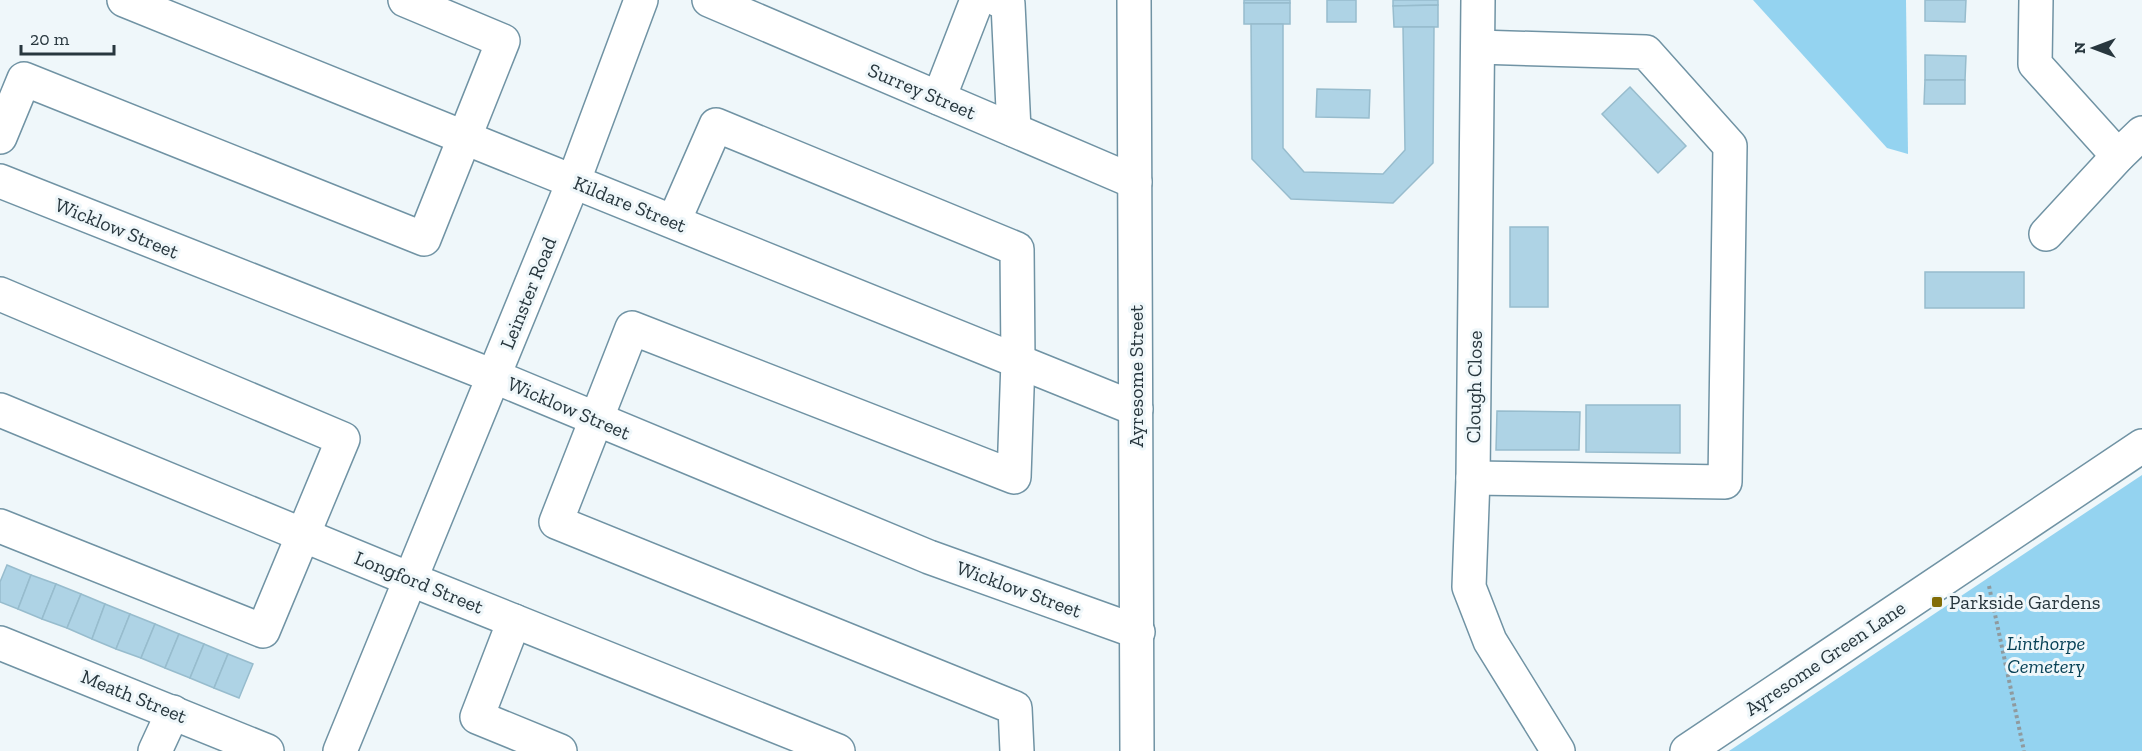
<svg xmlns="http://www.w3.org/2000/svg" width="2142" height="751" font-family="'Zilla Slab',serif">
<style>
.green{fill:#94d3f0}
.building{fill:#aed3e5;stroke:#97bccd;stroke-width:1.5}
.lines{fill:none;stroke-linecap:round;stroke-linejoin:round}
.minor-casing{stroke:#7093a4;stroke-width:36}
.path{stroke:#8f9a9f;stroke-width:4;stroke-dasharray:3 3;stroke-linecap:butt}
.minor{stroke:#fff;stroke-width:33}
.poi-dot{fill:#816c07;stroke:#eff7fa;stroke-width:2}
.labels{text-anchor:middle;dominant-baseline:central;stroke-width:6;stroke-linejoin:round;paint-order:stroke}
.street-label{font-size:20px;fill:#28373e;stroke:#eff7fa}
.poi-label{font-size:20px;fill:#28373e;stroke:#eff7fa;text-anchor:start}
.park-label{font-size:20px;font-style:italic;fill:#074156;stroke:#eff7fa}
</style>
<rect width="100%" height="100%" fill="#eff7fa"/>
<g class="green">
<path d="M1753,0h153l2,154 -21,-6z"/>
<path d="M2142,475v276h-413z"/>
</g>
<g class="building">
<rect x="1244" y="0" width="46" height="3"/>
<rect x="1327" y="0" width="29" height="22"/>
<path d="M1393,0h45v5l-45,1z"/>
<path d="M1925,0h41l-1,22 -40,-1z"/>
<rect x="1244" y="3" width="46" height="21"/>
<path d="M1438,5v22h-44l-1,-21z"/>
<path d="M1251,24h32v124l21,24 79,2 22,-24 -2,-123h31l-1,136 -40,40 -102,-4 -39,-40z"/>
<path d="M1925,55l41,1 -1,24h-40z"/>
<path d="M1925,80h40v24h-41z"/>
<path d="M1630,87l56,59 -28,27 -56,-59z"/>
<path d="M1317,89l53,1 -1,28 -53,-1z"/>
<rect x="1510" y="227" width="38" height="80"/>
<rect x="1925" y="272" width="99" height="36"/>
<path d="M1586,405h94v48l-94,-1z"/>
<path d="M1497,411l83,1 -1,38h-83z"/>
<path d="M7,565l24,10 -13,34 -18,-7v-20z"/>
<path d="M31,575l25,9 -14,35 -24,-10z"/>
<path d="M56,584l25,10 -14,34 -25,-9z"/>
<path d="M81,594l24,10 -13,35 -25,-11z"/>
<path d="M105,604l25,10 -14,35 -24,-10z"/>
<path d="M130,614l25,10 -14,34 -25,-9z"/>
<path d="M155,624l24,10 -14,34 -24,-10z"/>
<path d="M179,634l25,10 -14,34 -25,-10z"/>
<path d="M204,644l24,10 -14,34 -24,-10z"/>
<path d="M228,654l25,10 -14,34 -25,-10z"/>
</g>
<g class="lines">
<g class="minor-casing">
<g id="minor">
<path d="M124,0l1012,409"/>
<path d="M709,0l426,182"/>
<path d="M998,0l10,4 6,126"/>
<path d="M1134,0l3,751"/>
<path d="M1478,0l-5,478 -4,109 21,54 68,110"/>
<path d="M2036,0l-1,64 83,92"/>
<path d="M939,98l38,-98"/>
<path d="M0,137l24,-58 400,160 79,-198 -98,-41"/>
<path d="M0,181l493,195 436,181 209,75"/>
<path d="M674,221l42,-96 301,124 1,112 -4,116 -382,-149 -76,194 459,186 2,43"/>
<path d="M2046,234l72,-78 24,-23"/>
<path d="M0,294l343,145 -80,192 -263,-105"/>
<path d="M0,410l412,170 426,171"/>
<path d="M1473,478l252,4 5,-336 -84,-94 -168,-5"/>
<path d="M514,621l-37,96 83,34"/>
<path d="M0,643l267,108"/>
<path d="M155,751l18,-39"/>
<path d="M340,751l234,-571 67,-180"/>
<path d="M1687,751l455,-305"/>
</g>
</g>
<path class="path" d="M1989,586l35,165"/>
<use href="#minor" class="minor"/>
</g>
<rect class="poi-dot" x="1931" y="596" width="12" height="12" rx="3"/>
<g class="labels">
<g class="street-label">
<text transform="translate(922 91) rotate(23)">Surrey Street</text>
<text transform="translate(630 204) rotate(22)">Kildare Street</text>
<text transform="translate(117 228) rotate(22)">Wicklow Street</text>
<text transform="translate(528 293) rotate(-68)">Leinster Road</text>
<text transform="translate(1136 376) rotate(-90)">Ayresome Street</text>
<text transform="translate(1474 387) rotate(-89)">Clough Close</text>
<text transform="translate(569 408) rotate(23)">Wicklow Street</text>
<text transform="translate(419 582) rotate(22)">Longford Street</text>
<text transform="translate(1019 589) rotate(20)">Wicklow Street</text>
<text transform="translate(1825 658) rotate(-34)">Ayresome Green Lane</text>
<text transform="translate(134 696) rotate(22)">Meath Street</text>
</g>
<g class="poi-label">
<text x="1949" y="602">Parkside Gardens</text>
</g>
<g class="park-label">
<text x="2046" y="643">Linthorpe<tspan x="2046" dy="23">Cemetery</tspan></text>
</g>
</g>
<g transform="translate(2094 48) rotate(270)" stroke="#eff7fa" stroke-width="4.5" paint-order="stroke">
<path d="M0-4.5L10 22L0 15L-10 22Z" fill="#28373e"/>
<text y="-9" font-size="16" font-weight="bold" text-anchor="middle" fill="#28373e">N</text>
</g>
<path d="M21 45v9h93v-9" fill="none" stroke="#28373e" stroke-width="3"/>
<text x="30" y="45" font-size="18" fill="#28373e" stroke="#eff7fa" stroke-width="4.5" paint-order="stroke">20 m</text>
</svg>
